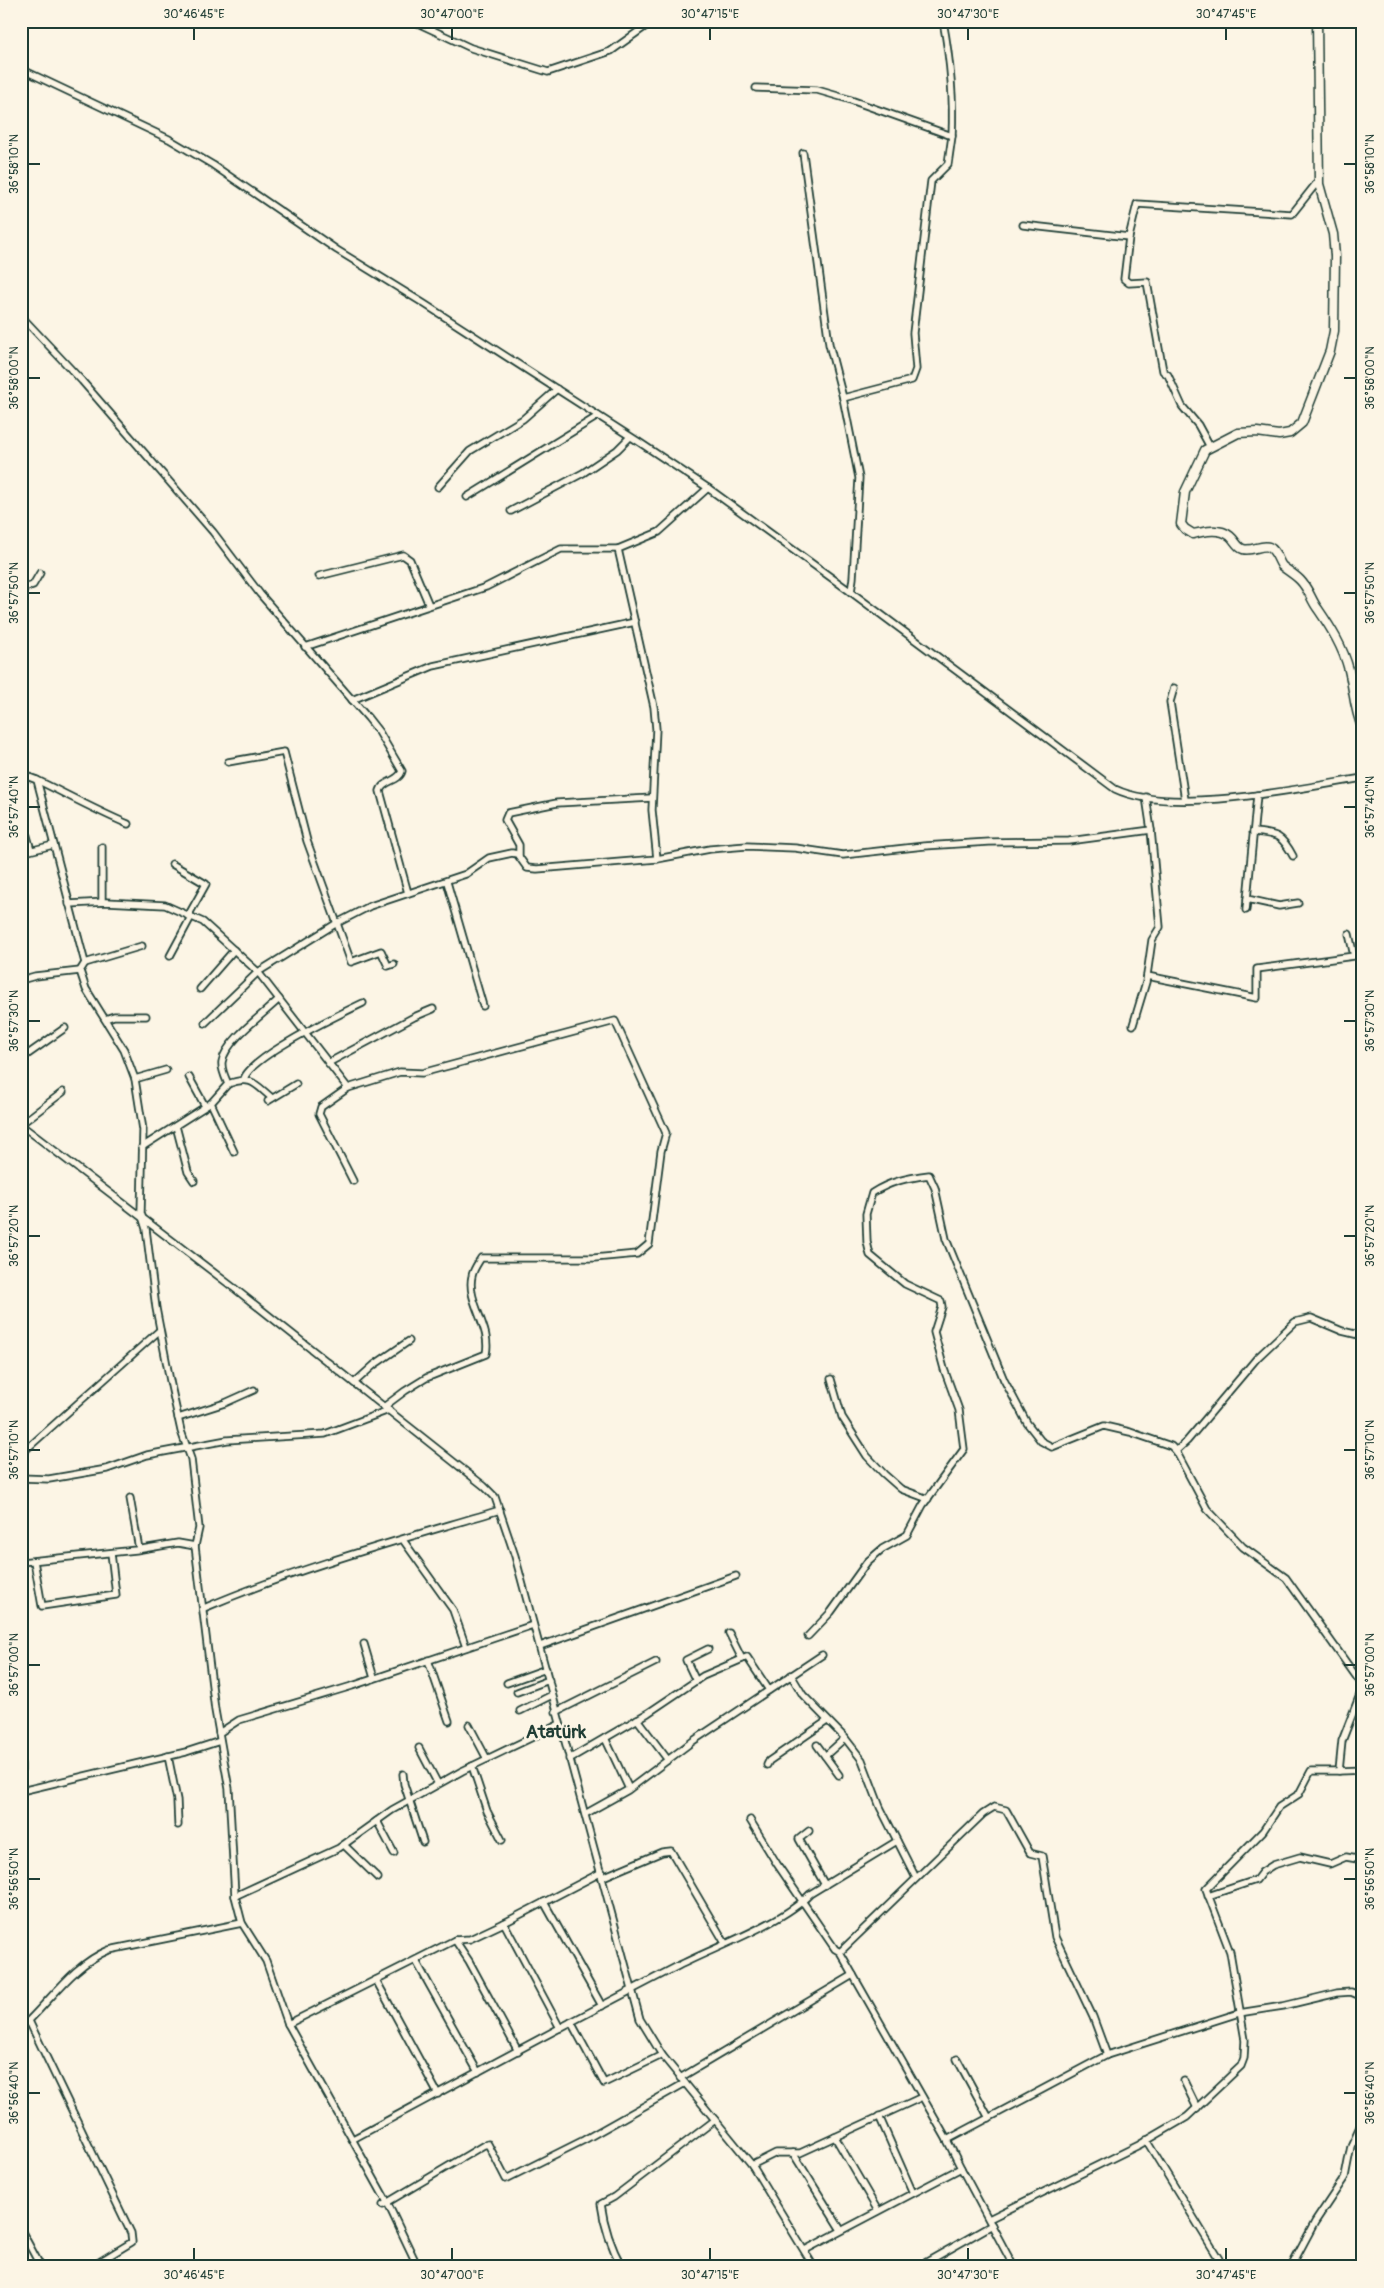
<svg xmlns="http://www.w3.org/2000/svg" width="1384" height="2288" font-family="Pangolin,sans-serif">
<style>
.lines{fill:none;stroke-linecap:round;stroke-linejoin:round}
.street-casing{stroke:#1f3d34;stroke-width:9}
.secondary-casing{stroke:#1f3d34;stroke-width:11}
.street{stroke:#fcf5e5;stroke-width:5.5}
.secondary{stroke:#fcf5e5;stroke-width:8}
.ticks{fill:none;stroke:#1f3d34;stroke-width:2}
.labels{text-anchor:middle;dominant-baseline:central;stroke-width:5;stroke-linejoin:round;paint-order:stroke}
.district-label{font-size:19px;font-weight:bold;fill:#1f3d34;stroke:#fcf5e5}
.neatline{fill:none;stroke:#1f3d34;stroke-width:2}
.ticks-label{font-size:12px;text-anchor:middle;fill:#1f3d34}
</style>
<rect width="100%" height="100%" fill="#fcf5e5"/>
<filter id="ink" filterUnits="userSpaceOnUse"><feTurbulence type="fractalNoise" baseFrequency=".02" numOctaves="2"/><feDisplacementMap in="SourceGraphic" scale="10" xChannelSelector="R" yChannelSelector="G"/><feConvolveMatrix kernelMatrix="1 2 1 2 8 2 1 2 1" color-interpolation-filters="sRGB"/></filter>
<g filter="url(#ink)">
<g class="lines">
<g class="street-casing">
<g id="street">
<path d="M413,21l58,27 77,24 63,-21 42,-30"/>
<path d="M943,21c7,38 11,77 9,115"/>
<path d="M21,69l148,70 44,26 124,85 86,53 216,139 69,46 143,104 264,197c56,27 186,-1 248,-11"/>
<path d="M756,88l61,2 31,9 104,37 -4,28 -17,17 -18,152 3,36 -4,11 -69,18 16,80 -6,100 -2,14"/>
<path d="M803,153l26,191 14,54"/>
<path d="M1023,225l106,12 8,-33 155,10 27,-34"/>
<path d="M1129,237l-5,42 5,4 18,-1 16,89 5,4 14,31 16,19 12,22"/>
<path d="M21,316l61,65 131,151 47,62 108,124 11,14 23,39c-3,11 -19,9 -22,20l28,102"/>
<path d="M438,487l32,-36 53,-32 34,-30"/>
<path d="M467,497l131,-81"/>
<path d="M511,511l72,-38 34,-23 13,-13"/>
<path d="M319,576l84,-21 7,5 19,45"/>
<path d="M21,589l12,-4 7,-12"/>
<path d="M305,647l181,-60 75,-38h57"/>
<path d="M1174,688l-4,14 15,98"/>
<path d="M352,700l81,-34 202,-44"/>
<path d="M228,762l56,-10 23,89 44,121 30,-11 7,15 6,-2"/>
<path d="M21,774l16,6 48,183 -5,8"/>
<path d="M37,780c31,15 60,31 91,44"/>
<path d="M21,815l10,35"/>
<path d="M1253,832c24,2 29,3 40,24"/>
<path d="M21,853l32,-8"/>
<path d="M519,856v-11l-14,-25 3,-7 49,-10 95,-5"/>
<path d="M657,859l-5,-49 4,-81 -2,-22 -36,-158 41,-17 49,-44"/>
<path d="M172,864l34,20 -18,32"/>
<path d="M447,882l36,124"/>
<path d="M1247,899l32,7 19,-3"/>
<path d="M102,902v-55"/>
<path d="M69,904l37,-2 59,3 38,17 55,50 90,116 52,-16 22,1 193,-52 51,112 -5,18 -12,93 -12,10 -43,4h-113c-3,5 -8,12 -9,18 -6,26 20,51 14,78l-60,24 -21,13 -20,15"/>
<path d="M1246,910l11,-115"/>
<path d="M170,956l21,-39"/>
<path d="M85,963l57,-17"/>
<path d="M1147,976l110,22v-29l97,-13 -5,-22"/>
<path d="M21,980l14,-4 45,-5 6,18 38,61 11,29 8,51 -2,83 5,16 10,79 14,73 11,50 10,28 8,69 -4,18 20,164 14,79 6,107 7,27 24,38 22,63 99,178 31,65"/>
<path d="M200,989l34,-39"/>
<path d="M105,1019l9,-3h32"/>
<path d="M205,1023l53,-51 79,-49 33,-17 96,-32 23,-16 23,-5 5,1 10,14 10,1 120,-10 53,-10 37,-3 48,2 48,7 81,-9 65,-4 80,-1 82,-11 -5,-33"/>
<path d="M1133,1025l13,-43 6,-42 8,-13 -9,-97"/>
<path d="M21,1059l44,-31"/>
<path d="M328,1063l86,-46 19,-8"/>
<path d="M189,1077l16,29"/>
<path d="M135,1079l31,-9"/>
<path d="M244,1079c6,-22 96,-65 119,-76"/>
<path d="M228,1084c23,-9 27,0 44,14"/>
<path d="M348,1088l-27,19 -2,7 34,67"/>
<path d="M268,1101l28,-17"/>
<path d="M211,1103l23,49"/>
<path d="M21,1124l42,-32"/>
<path d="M21,1125l213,163 250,198 11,11 20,59 125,463 22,36 90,110 62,102"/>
<path d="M176,1126l12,46 6,9"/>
<path d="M142,1147l69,-44 17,-19c-3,-7 -7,-15 -6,-22 3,-21 42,-48 57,-63"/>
<path d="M831,1379l11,38 25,39 17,18 17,15 27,10"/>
<path d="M354,1383l20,-18 35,-24"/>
<path d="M178,1418l47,-15 29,-13"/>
<path d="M1176,1451l11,-10 70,-83 38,-36 16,-4 31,13 21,5"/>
<path d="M21,1454l139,-124"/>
<path d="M21,1478l28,1 58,-10 40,-14 80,-15 98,-6 64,-24"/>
<path d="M130,1498l9,51"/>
<path d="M403,1540l50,70 13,37"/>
<path d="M34,1561l8,45 74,-11 -5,-42"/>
<path d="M21,1562l115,-12 42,-7 17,3"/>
<path d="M204,1608c96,-41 196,-68 296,-98"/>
<path d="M729,1633l13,26"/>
<path d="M808,1636l23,-24 36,-50 15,-13 25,-14 16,-30 41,-56 -5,-39 -15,-41 -10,-37 8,-25 -1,-6 -36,-17 -35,-29 -3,-13 -1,-28 6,-21c19,-12 35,-15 57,-18l6,13 11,51 58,141 23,43 14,18 11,6 52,-21 26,6 41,14 5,5 31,58 36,38 43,31 77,108"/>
<path d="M364,1644l10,34"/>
<path d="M540,1646l196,-70"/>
<path d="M428,1660l21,61"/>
<path d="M791,1675l12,20 42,43 17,22 18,47 36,71"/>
<path d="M696,1681l-10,-21 22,-11"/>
<path d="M507,1683l39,-14"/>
<path d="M517,1692l32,-12"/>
<path d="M520,1711l32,-16"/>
<path d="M556,1712l100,-50"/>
<path d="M637,1719l31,41"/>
<path d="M469,1725l18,34"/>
<path d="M219,1733l20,-13 113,-34 181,-61"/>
<path d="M605,1738l24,51"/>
<path d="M817,1745l22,30"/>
<path d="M419,1748l19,36"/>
<path d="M168,1756l9,44 1,25"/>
<path d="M825,1756l20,-18"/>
<path d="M569,1759l79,-46 55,-37 44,-19 22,33"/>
<path d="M21,1764v22"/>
<path d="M767,1765l2,-4 58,-40"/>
<path d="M472,1766l15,45 15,29"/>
<path d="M1339,1771l24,-1"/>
<path d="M403,1774l1,10 19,58"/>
<path d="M21,1791l165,-39 34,-11"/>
<path d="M585,1814l43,-24 65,-49 129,-86"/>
<path d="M750,1820l27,44 58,85 5,3"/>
<path d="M377,1821l17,32"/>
<path d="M809,1831l-10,8 26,46"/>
<path d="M344,1845l34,33"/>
<path d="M603,1877l59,-25 9,-1 54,92"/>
<path d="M235,1896l104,-48 53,-38 70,-39 98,-47"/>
<path d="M1208,1896l48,-16 6,-8 11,-7 27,-8 30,7 16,-7 17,3"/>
<path d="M544,1902l58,104"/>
<path d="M504,1923l56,105"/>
<path d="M455,1940l14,21 49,90"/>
<path d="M416,1961l62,111"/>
<path d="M376,1980l62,114"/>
<path d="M29,2021l102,212 1,9 -41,25"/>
<path d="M571,2022l33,61 58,-28"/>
<path d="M288,2024l167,-84 15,-1 34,-16 98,-51"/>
<path d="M21,2028c29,-26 51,-63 88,-78l133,-27"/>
<path d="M957,2059l32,59"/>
<path d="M680,2078l173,-103"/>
<path d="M1184,2081l13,27"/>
<path d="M879,2116l34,77"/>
<path d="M835,2137l43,74"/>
<path d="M353,2139c108,-58 216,-117 325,-173 37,-19 105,-43 132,-72l87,-53"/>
<path d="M947,2140l-107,-188 143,-138 11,-7 12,3 24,43 12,3 13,81 38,80 14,38"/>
<path d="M1146,2140l73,119 -4,8"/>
<path d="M793,2153l48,77"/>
<path d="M752,2165l24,-12h24l122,-56"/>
<path d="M961,2168l53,99"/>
<path d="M383,2205l101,-60 4,-1 18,35 78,-39 101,-57"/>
<path d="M989,2219l150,-74 48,-28 54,-51 3,-8 1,-18 -15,-88 -24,-63 57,-58 16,-24 20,-13 12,-23h28l3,-30 21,-54"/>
<path d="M21,2230l20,37"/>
<path d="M805,2250l156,-82 -14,-28 160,-85 132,-42 44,-7 54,-13 14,-1 12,5"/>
<path d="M622,2267c-11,-20 -18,-41 -21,-63l13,-7 101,-77"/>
<path d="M918,2267l74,-42"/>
<path d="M1291,2267l24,-45 30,-45 6,-31 12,-26"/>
</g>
</g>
<g class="secondary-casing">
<path id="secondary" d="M1317,21l2,163 14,50 2,22 -1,75 -4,20 -28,72 -12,10 -11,2 -22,-3 -19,1 -33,17 -20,42 -4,32 4,5 8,5c12,-3 27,-6 37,2 5,4 7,11 13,13 8,3 19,-5 26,-2 7,3 9,14 13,19 6,5 13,9 18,14 9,9 11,20 18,29 13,19 25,38 31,61 5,20 5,40 14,59"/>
</g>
<use href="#street" class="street"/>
<use href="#secondary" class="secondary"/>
</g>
</g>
<path class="ticks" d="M194,28v12M452,28v12M710,28v12M968,28v12M1226,28v12M28,164h12M1344,164h12M28,378h12M1344,378h12M28,593h12M1344,593h12M28,807h12M1344,807h12M28,1021h12M1344,1021h12M28,1236h12M1344,1236h12M28,1450h12M1344,1450h12M28,1665h12M1344,1665h12M28,1879h12M1344,1879h12M28,2093h12M1344,2093h12M194,2248v12M452,2248v12M710,2248v12M968,2248v12M1226,2248v12"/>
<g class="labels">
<g class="district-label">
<text x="556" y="1732">Atatürk</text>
</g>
</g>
<rect width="1384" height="2288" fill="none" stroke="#fcf5e5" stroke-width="55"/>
<rect x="28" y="28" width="1328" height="2232" class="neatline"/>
<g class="ticks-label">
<text x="194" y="18">30°46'45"E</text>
<text x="452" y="18">30°47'00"E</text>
<text x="710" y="18">30°47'15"E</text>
<text x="968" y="18">30°47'30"E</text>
<text x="1226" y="18">30°47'45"E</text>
<text transform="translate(14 164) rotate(-90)" y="4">36°58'10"N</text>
<text transform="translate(1370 164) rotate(-90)" y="4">36°58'10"N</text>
<text transform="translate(14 378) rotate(-90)" y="4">36°58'00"N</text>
<text transform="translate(1370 378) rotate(-90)" y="4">36°58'00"N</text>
<text transform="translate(14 593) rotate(-90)" y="4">36°57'50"N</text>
<text transform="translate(1370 593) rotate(-90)" y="4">36°57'50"N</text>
<text transform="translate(14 807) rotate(-90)" y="4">36°57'40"N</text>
<text transform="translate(1370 807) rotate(-90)" y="4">36°57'40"N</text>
<text transform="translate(14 1021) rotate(-90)" y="4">36°57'30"N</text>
<text transform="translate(1370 1021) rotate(-90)" y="4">36°57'30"N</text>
<text transform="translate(14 1236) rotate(-90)" y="4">36°57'20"N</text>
<text transform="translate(1370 1236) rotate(-90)" y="4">36°57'20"N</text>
<text transform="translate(14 1450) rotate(-90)" y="4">36°57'10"N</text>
<text transform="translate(1370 1450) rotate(-90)" y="4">36°57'10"N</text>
<text transform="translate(14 1665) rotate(-90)" y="4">36°57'00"N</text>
<text transform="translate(1370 1665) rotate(-90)" y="4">36°57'00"N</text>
<text transform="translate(14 1879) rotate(-90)" y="4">36°56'50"N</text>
<text transform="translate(1370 1879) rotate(-90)" y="4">36°56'50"N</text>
<text transform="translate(14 2093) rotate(-90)" y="4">36°56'40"N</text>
<text transform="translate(1370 2093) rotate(-90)" y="4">36°56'40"N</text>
<text x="194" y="2279">30°46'45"E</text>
<text x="452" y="2279">30°47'00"E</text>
<text x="710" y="2279">30°47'15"E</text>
<text x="968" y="2279">30°47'30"E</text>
<text x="1226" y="2279">30°47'45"E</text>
</g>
</svg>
